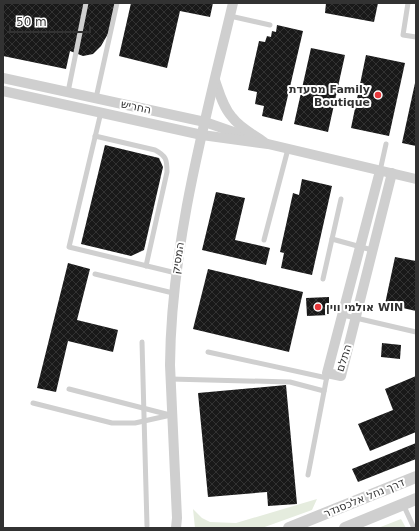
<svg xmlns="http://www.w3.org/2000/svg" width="419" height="531" font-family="'DejaVu Sans',Heebo,sans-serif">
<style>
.park{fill:#e5ecde}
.building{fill:url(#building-cross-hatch)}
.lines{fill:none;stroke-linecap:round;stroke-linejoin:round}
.service{stroke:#cfcfcf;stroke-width:5}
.minor{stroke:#cfcfcf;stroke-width:10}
.tertiary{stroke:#cfcfcf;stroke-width:12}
.poi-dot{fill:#e6383b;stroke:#fff;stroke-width:1.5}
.labels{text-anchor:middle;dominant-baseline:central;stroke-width:4;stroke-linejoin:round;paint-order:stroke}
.poi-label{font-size:11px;font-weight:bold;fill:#323232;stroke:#fff;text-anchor:end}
.street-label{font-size:11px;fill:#323232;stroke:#fff}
</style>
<defs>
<pattern id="building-cross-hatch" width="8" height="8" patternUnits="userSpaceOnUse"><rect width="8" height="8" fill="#191919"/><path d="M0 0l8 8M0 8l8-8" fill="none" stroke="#323232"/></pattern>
</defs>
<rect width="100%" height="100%" fill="#fff"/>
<g class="park">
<path d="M317,499l-5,11 -50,18h-67l-2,-19 9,9 8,4 26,1z"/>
<path d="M401,519l5,9h-28z"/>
</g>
<g class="building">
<path d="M3,3h112l-6,29 -8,14 -8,8 -10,2 -13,-5 -4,18 -63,-13z"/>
<path d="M131,3h82l-3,14 -30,-6 -13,57 -48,-12z"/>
<path d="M326,3h52l-4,19 -49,-9z"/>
<path d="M277,25l26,6 -21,90 -20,-5 2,-10 -9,-2 2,-12 -9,-2 11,-49 6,1 2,-6 4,1 1,-6 4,1z"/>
<path d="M311,48l34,7 -17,77 -34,-8z"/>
<path d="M366,55l39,8 -16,73 -38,-8z"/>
<path d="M415,83h1v63l-14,-3z"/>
<path d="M105,145l54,13 4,9 -19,83 -13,6 -50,-12z"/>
<path d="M302,179l30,7 -20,89 -31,-7 3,-15 -4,-1 13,-59 6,2z"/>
<path d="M216,192l29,6 -10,42 35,8 -4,17 -64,-15z"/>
<path d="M395,257l21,4v50l-31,-7z"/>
<path d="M68,263l22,6 -13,51 41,10 -5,22 -45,-11 -12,51 -19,-4z"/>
<path d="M208,269l95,23 -14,60 -96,-23z"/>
<path d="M329,297v18l-22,1 -1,-18z"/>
<path d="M382,343l19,2 -1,14 -19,-2z"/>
<path d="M416,376v56l-46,19 -12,-27 35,-14 -8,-21z"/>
<path d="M286,385l11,119 -29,2 -1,-14 -59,5 -10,-104z"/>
<path d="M416,443v16l-58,23 -6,-13z"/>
</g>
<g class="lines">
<g class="service">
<path d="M408,3l-5,32 13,2"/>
<path d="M230,16l40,9"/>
<path d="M68,92l18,-89"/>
<path d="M96,98l21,-95"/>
<path d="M101,112l-32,135 107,26"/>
<path d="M95,136l60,14c11,6 12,9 12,22l-21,94"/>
<path d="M380,171l6,-27"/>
<path d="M332,239l40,11"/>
<path d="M264,240l24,-91"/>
<path d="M95,274l78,19"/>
<path d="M323,279l18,-80"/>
<path d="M343,315l73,17"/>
<path d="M142,342l5,184"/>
<path d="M208,352l119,26"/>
<path d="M170,379l120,3 34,9"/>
<path d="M69,389l101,26"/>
<path d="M33,403l79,20h23l36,-8"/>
<path d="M308,475l19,-99"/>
<path d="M403,504l11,24"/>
</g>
<g class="minor">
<path d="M3,78l202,44 40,14"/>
<path d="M215,80c4,12 8,27 17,37 8,11 21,17 32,25"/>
<path d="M3,91l199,44 66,9 148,35"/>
<path d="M380,171l-53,202 14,3 51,-203"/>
<path d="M176,528l1,-10 -7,-153c1,-122 35,-244 63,-362"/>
</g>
<g class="tertiary">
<path d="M289,528l127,-51"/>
<path d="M345,528l71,-29"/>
</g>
</g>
<g class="poi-dot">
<circle cx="378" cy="95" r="4"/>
<circle cx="318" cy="307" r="4"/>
</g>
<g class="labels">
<g class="poi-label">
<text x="370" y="89">מסעדת Family<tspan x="370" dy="13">Boutique</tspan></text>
<text x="326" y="307" text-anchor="start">אולמי ווין WIN</text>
</g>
<g class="street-label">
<text transform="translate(136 107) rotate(12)">החריש</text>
<text transform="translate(178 258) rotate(-81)">המסיק</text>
<text transform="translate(344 358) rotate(-72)">התלם</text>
<text transform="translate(364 498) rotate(-22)">דרך נחל אלכסנדר</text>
</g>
</g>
<rect width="419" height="531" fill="none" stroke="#323232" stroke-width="8"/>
<path d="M10 26v6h80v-6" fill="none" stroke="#323232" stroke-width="2"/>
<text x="16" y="26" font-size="12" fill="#323232" stroke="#ffffff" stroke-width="3" paint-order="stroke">50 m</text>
</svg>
